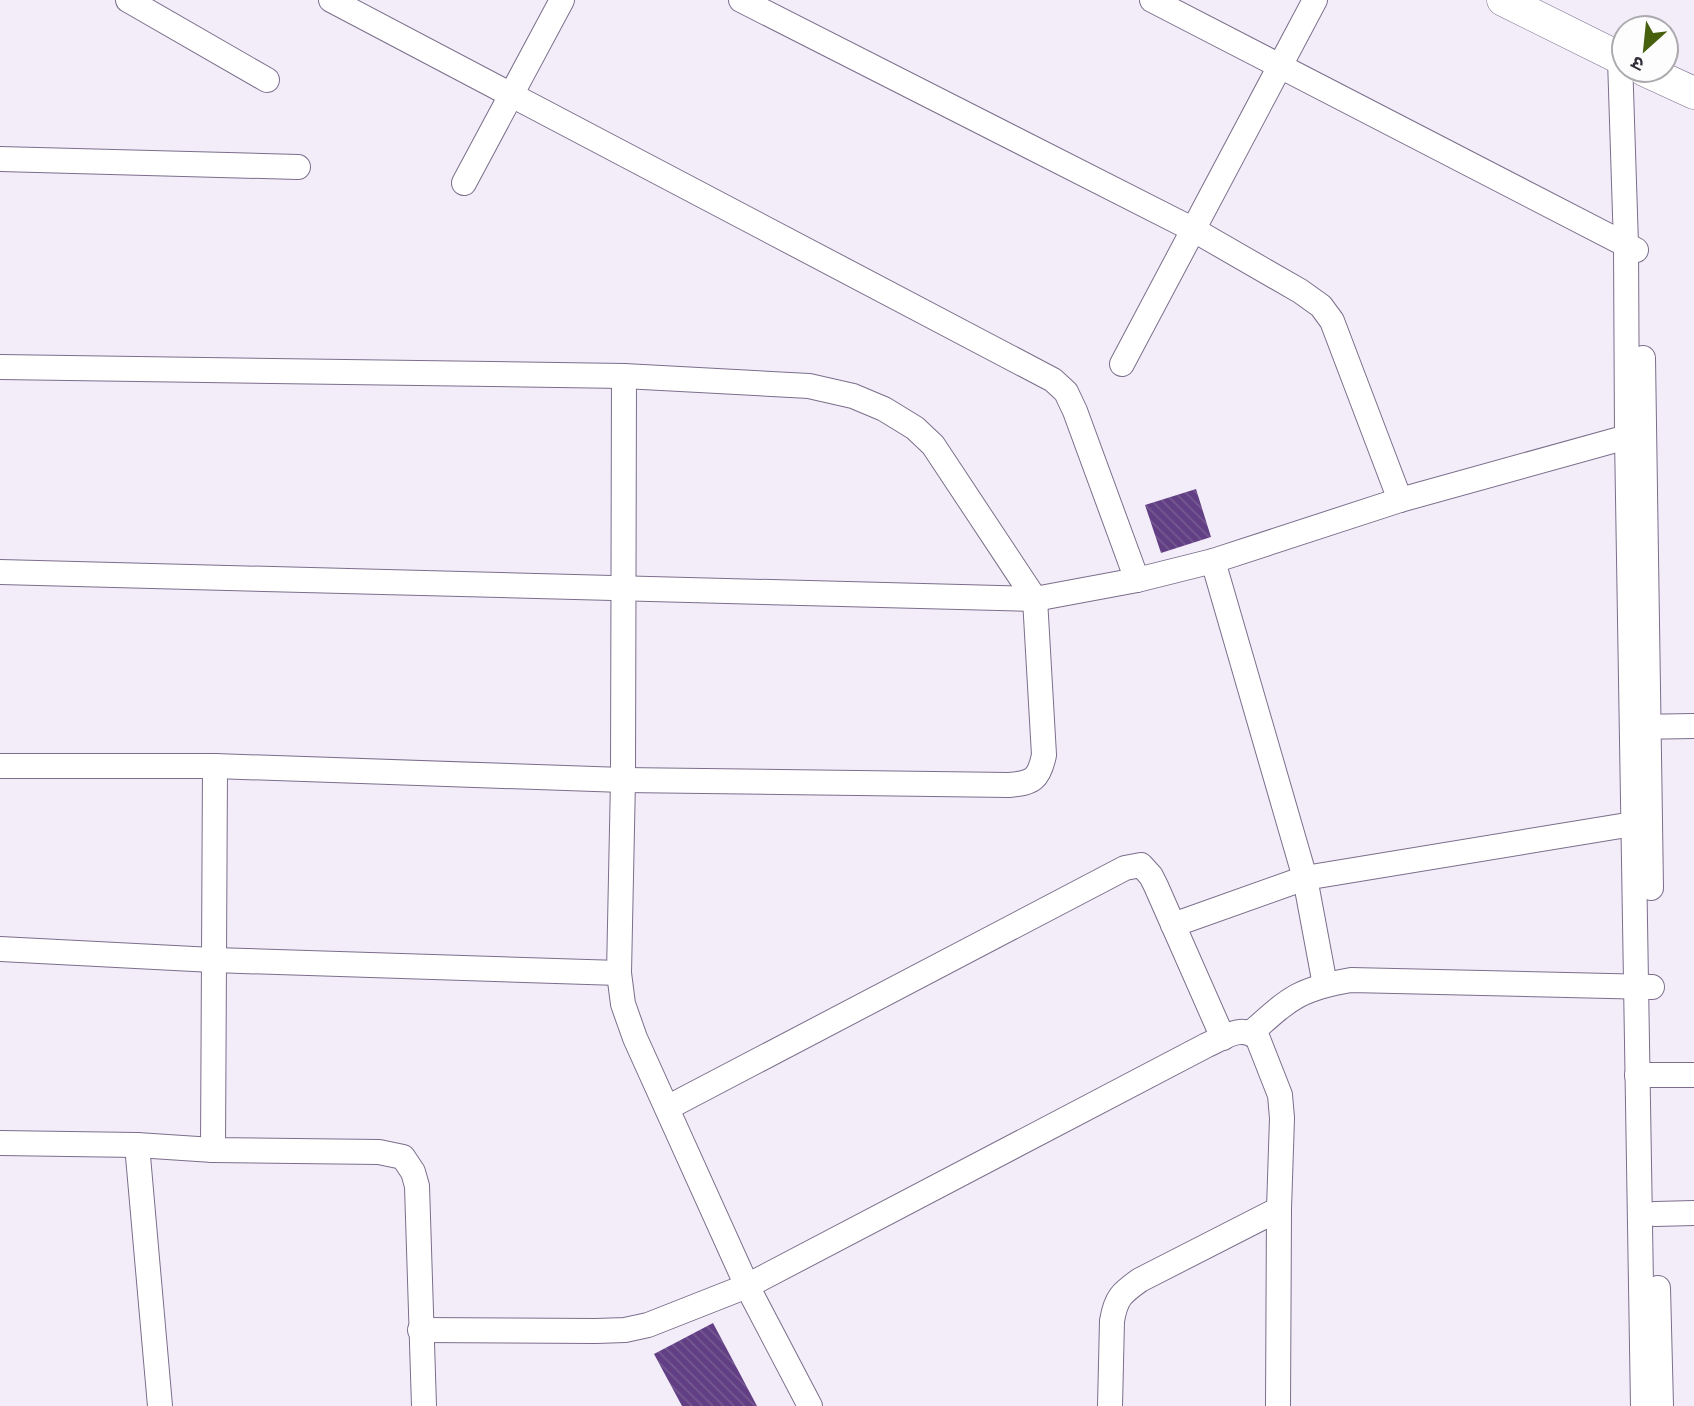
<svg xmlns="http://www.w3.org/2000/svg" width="1694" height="1406" font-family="'DM Sans','Noto Sans Devanagari',sans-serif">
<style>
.building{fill:url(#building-back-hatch)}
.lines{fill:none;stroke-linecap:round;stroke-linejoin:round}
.minor-casing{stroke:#7b6e8b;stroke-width:26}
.tertiary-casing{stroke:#7b6e8b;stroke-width:33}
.minor{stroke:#fff;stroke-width:24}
.tertiary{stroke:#fff;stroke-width:32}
</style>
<defs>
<pattern id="building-back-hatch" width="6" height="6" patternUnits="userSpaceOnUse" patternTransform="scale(1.75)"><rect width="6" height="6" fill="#623f84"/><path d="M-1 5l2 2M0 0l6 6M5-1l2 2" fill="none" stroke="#755991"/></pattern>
</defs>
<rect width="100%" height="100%" fill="#f3edfa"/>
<g class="building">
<path d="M1196,489l15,48 -50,16 -16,-48z"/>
<path d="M713,1323l44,83h-75l-28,-52z"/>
</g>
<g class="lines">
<g class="minor-casing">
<g id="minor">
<path d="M128,0l139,80"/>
<path d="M331,0l722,380 13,12 9,19 62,169 76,-19 187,-61 227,-63"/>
<path d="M741,0l453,230 106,61 21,15 11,15 68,179"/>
<path d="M1152,0l484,250"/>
<path d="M1620,59l6,186 1,192 16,969"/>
<path d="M0,159l298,8"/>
<path d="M464,183l98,-183"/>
<path d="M1643,358l8,530"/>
<path d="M1122,364l193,-364"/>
<path d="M0,367l624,9 185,10 44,10 31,13 31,19 18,17 102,154 9,156c-5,24 -11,28 -35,30l-386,-5 -408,-14h-215"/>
<path d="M624,376l-1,404 -4,193 4,31 12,34 112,248 63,120"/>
<path d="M1213,561l92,317 20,107"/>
<path d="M0,572l1035,27 102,-19"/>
<path d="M1635,727l59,-1"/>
<path d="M1173,925l132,-47 328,-54"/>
<path d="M0,949l213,11 406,13"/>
<path d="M1252,1032c38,-34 47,-43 99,-52l301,7"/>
<path d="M1637,1075h57"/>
<path d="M667,1108l458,-240 16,-3 10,11 5,10 67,152"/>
<path d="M0,1143l137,2 76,5 166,2 24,5 10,15 4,14 7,220"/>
<path d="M137,1145l23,261"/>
<path d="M213,1150l2,-384"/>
<path d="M1655,1214l39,-1"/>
<path d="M1658,1288l3,118"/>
<path d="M420,1330l176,1 29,-1 23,-5 99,-39 460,-241c16,-7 36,-22 51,-6l22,56 2,23 -3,91 -1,197"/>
<path d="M1110,1406l2,-85c4,-24 10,-28 28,-41l139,-71"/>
</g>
</g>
<g class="tertiary-casing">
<g id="tertiary">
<path d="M1503,0l121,60"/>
<path d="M1644,70l50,23"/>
</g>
</g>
<use href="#minor" class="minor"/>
<use href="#tertiary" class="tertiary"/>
</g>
<g transform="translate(1645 49) rotate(207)"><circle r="33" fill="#fdfdfd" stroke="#acaaaf" stroke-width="2"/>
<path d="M0-5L12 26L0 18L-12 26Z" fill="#47600e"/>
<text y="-10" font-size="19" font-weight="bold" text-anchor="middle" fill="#332e3a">उ</text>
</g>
</svg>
